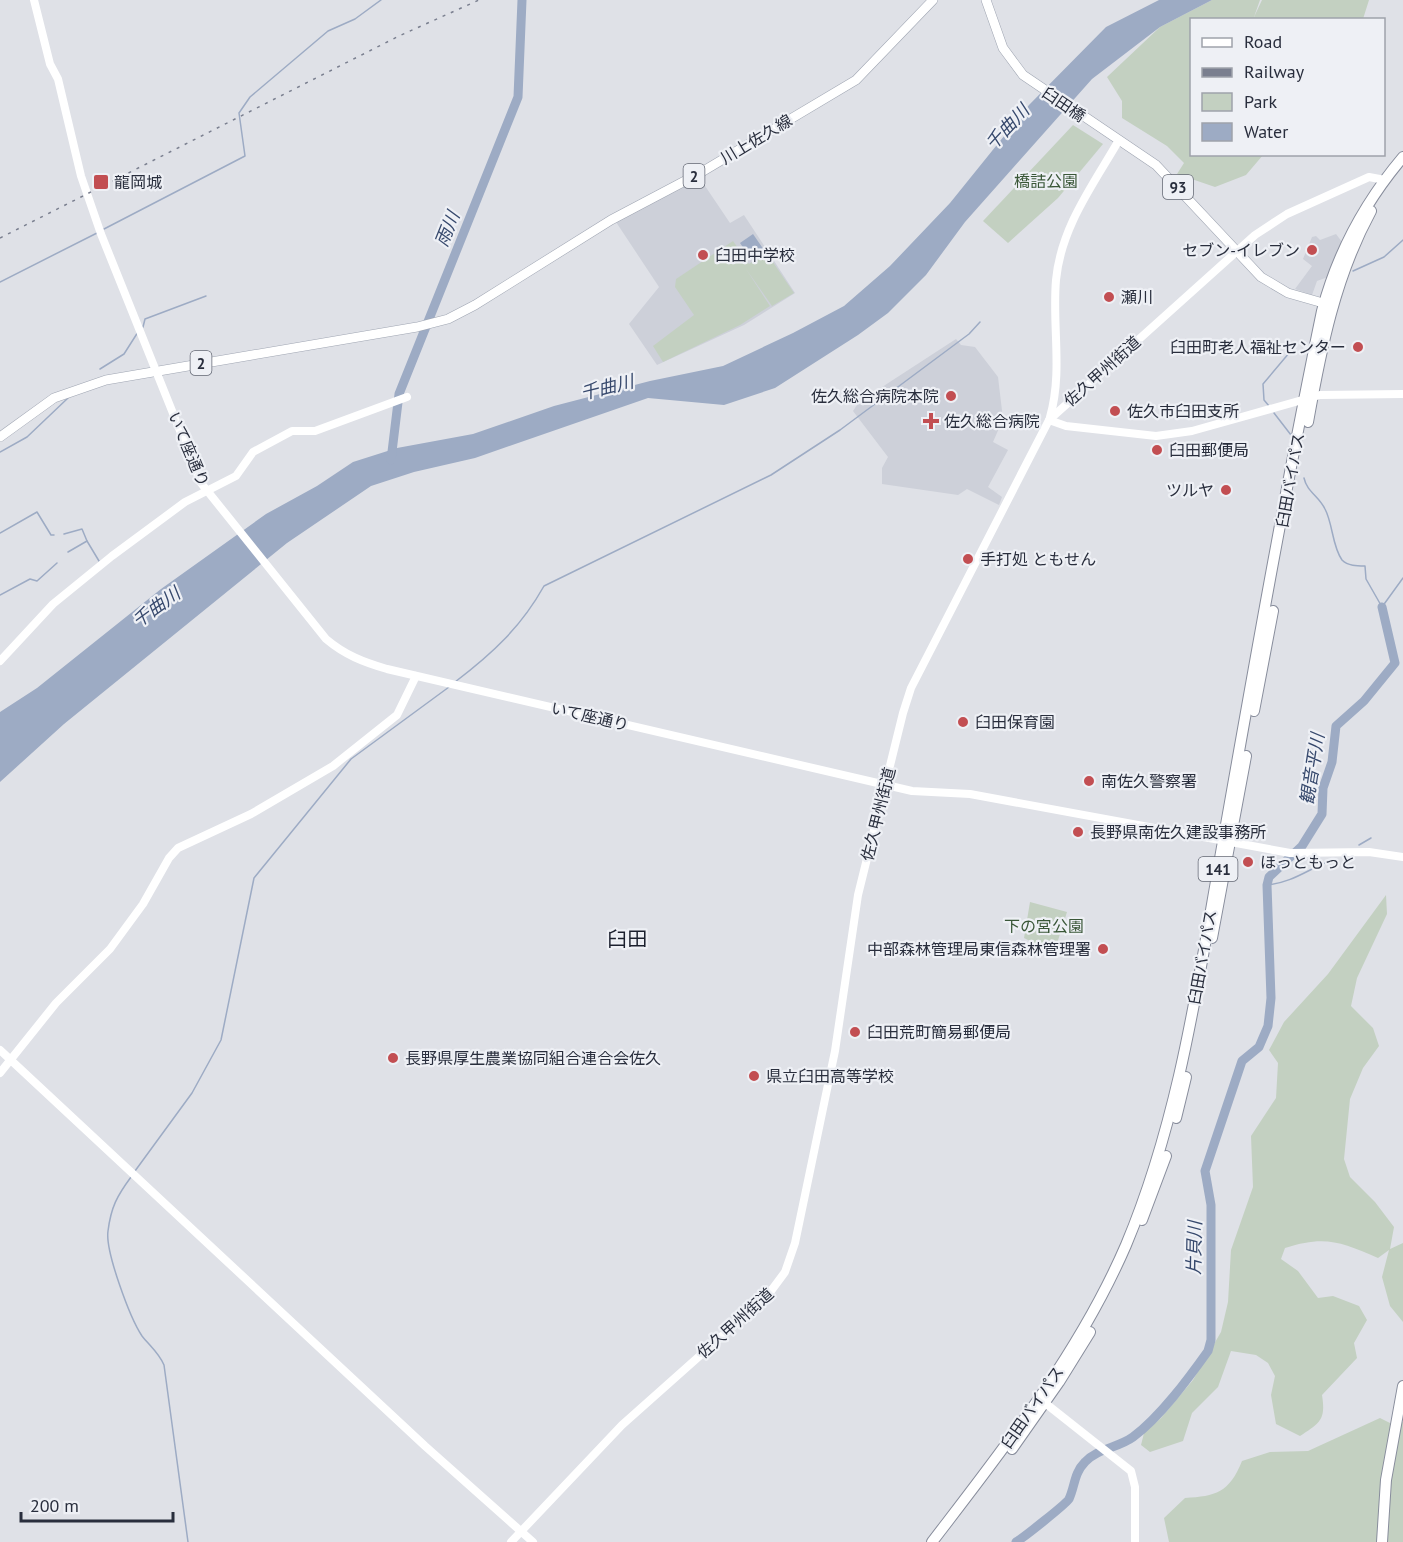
<svg xmlns="http://www.w3.org/2000/svg" width="1403" height="1542" font-family="'PT Sans','Noto Sans JP',sans-serif">
<style>
.built{fill:#cdd0d9}
.green{fill:#c3d0c1}
.water{fill:#9dabc4}
.lines{fill:none;stroke-linecap:round;stroke-linejoin:round}
.stream{stroke:#9dabc4;stroke-width:1.5}
.river{stroke:#9dabc4;stroke-width:9}
.primary-casing{stroke:#9fa5b2;stroke-width:10}
.highway-casing{stroke:#888d9c;stroke-width:12}
.secondary{stroke:#fff;stroke-width:8}
.primary{stroke:#fff;stroke-width:9}
.highway{stroke:#fff;stroke-width:10}
.rail{stroke:#7a7f8f;stroke-width:1.5;stroke-dasharray:3 6;stroke-linecap:butt}
.poi-dot{fill:#c24e52;stroke:#eef0f5;stroke-width:2}
.labels{text-anchor:middle;dominant-baseline:central;stroke-width:4.5;stroke-linejoin:round;paint-order:stroke}
.shield{fill:#eef0f5;stroke:#646874;stroke-width:1.5}
.shield-label{font-size:15px;font-weight:bold;fill:#292e3d}
.street-label{font-size:16px;fill:#292e3d;stroke:#eef0f5}
.park-label{font-size:16px;fill:#3a5738;stroke:#eef0f5}
.poi-label{font-size:16px;fill:#292e3d;stroke:#eef0f5;text-anchor:start}
.water-label{font-size:18px;font-style:italic;fill:#37496d;stroke:#eef0f5}
.quarter-label{font-size:20px;fill:#1b202e;stroke:#eef0f5}
</style>
<rect width="100%" height="100%" fill="#dfe1e7"/>
<g class="built">
<path d="M699,177l31,46 14,-8 51,78 -51,32 -87,40 -28,-41 30,-37 -43,-65z"/>
<path d="M1336,234l6,8 -14,35 -11,4 -5,14 -17,-6 17,-23 -9,-7 9,-22 4,-1 4,4z"/>
<path d="M956,339l5,6 14,2 23,30 5,42 -10,23 15,8 -20,37 14,10 -3,8 -32,-16 -9,6 -76,-11v-16l6,-11 -35,-46 6,-9z"/>
</g>
<g class="green">
<path d="M1212,0h48l-6,17 8,-17h107l-6,19 -171,1v134l71,1 -17,20 -31,12 -38,-13 7,-11 -17,-17 -45,-28v-17l-15,-24 53,-50z"/>
<path d="M1073,125l30,19 -45,54 -50,45 -25,-22z"/>
<path d="M733,241l16,23 17,-12 28,41 -22,13 -26,-37 24,37 -30,19 -77,37 -10,-16 41,-31 -19,-28 1,-8z"/>
<path d="M1386,895l1,19 -30,64 -6,28 22,22 6,18 -16,22 -13,31 -6,60 6,18 25,25 19,25 -4,22 13,-6v79l-13,-16 -8,-29 7,-27 -11,8c-37,-16 -53,-23 -93,-10l-4,11 17,12 20,27 15,-2 26,10 8,14 -13,23 3,15 -35,37c4,25 -2,28 -22,41l-24,-12 -5,-29 4,-19 -7,-13 -12,-8 -25,-4 -13,36 -26,26 -9,28 -33,11 -9,-7 3,-12 17,-15 32,-38 28,-48 7,-30 3,-52 22,-63 -2,-51 25,-38 2,-35 -9,-13 15,-28 44,-48z"/>
<path d="M1030,902l37,10 -13,41 -30,-15z"/>
<path d="M1380,1418l12,6 11,-2v120h-234l-5,-24 21,-20c31,-2 44,-5 57,-37l28,-9 38,-1z"/>
</g>
<g class="water">
<path d="M1159,0h53l-52,27 -68,52 -127,143 -39,53 -38,38 -30,22 -83,53 -51,17 -76,-7 -173,60 -61,14 -43,14 -84,57 -223,181 -64,58v-70l37,-24 124,-99 105,-75 51,-28 36,-24 44,-14 76,-14 81,-28 96,-25 73,-15 70,-33 51,-27 46,-40 60,-63 79,-98 77,-78z"/>
<path d="M753,234l11,16 -13,9 -11,-16z"/>
</g>
<g class="lines">
<g class="stream">
<path d="M104,229l141,-73 -6,-43 11,-16 78,-66 27,-12 26,-19"/>
<path d="M1353,271l31,-14 19,-17"/>
<path d="M0,282l97,-49"/>
<path d="M143,327l2,-8 61,-23"/>
<path d="M100,369l24,-15 14,-22"/>
<path d="M1269,406l-5,-6 -1,-16 32,-38"/>
<path d="M1274,413l17,22"/>
<path d="M0,452l27,-15 41,-39"/>
<path d="M1304,478c3,14 15,18 21,31 8,15 7,37 17,51 6,6 15,6 23,6l1,13 16,28 21,-29"/>
<path d="M0,533l37,-21 14,23h3"/>
<path d="M64,534l18,-5 5,12"/>
<path d="M68,552l19,-11 12,20"/>
<path d="M0,595l30,-16 7,2 20,-18"/>
<path d="M455,682c38,-29 66,-55 89,-96l227,-111 69,-45 129,-96 11,-12"/>
<path d="M1359,845l12,-7"/>
<path d="M1267,885c25,-2 43,-17 65,-25"/>
<path d="M135,1171l57,-78 29,-53 33,-162 97,-119 98,-72"/>
<path d="M131,1177c-14,19 -20,30 -23,54 -3,20 22,87 34,105 8,10 17,17 22,29l24,177"/>
</g>
<g class="river">
<path d="M391,460l8,-66 119,-297 4,-97"/>
<path d="M1016,1542c7,-4 50,-38 53,-43 6,-13 5,-26 16,-37 13,-14 33,-14 48,-25 27,-20 55,-58 75,-86l3,-11v-135l-6,-34 37,-110 17,-14 9,-21 3,-28 -4,-113 2,-8 33,-31 20,-32 1,-26 9,-26 4,-36 28,-25 31,-38 -13,-56"/>
</g>
<g class="primary-casing">
<g id="primary">
<path d="M986,0l17,48 20,27 133,90 105,112 27,16 42,12"/>
<path d="M0,437l54,-39 52,-18 311,-53 31,-8 27,-14 136,-85 89,-47 156,-93 77,-80"/>
</g>
</g>
<g class="highway-casing">
<g id="highway">
<path d="M1308,422c13,-73 27,-145 63,-211"/>
<path d="M1254,711l19,-100"/>
<path d="M1212,938l34,-182"/>
<path d="M1176,1118l10,-41"/>
<path d="M1142,1220l24,-64"/>
<path d="M1012,1449l47,-67 31,-50"/>
<path d="M932,1542c72,-94 147,-188 194,-297 55,-131 73,-271 98,-409 31,-175 62,-351 98,-525 15,-57 43,-109 81,-154"/>
<path d="M1382,1542l4,-62 17,-94"/>
</g>
</g>
<g class="secondary">
<path d="M34,0l16,64 8,15 23,97 20,58 100,249 125,156c19,16 37,23 61,30l525,122 58,3 320,59 79,-1 34,5"/>
<path d="M1050,417c13,-45 2,-91 6,-137 5,-53 37,-95 63,-140"/>
<path d="M1049,420l17,6 90,10 36,-5 128,-36 83,-1"/>
<path d="M0,661l53,-57 59,-48 73,-54 51,-26 17,-24 39,-21h23l92,-34"/>
<path d="M0,1050l425,396 108,96"/>
<path d="M0,1073l56,-70 54,-54 33,-45 26,-46 9,-10 73,-34 82,-48 64,-51 19,-39"/>
<path d="M1040,1399l91,72 4,16v55"/>
<path d="M511,1542l111,-117 146,-130 17,-23 10,-29 40,-192 23,-156 45,-182 8,-25 138,-268 206,-185 32,-21 82,-37 16,3"/>
</g>
<use href="#primary" class="primary"/>
<use href="#highway" class="highway"/>
<path class="rail" d="M0,238l399,-202 80,-36"/>
</g>
<g class="poi-dot">
<rect x="93" y="174" width="16" height="16" rx="3"/>
<circle cx="1312" cy="250" r="6"/>
<circle cx="703" cy="255" r="6"/>
<circle cx="1109" cy="297" r="6"/>
<circle cx="1358" cy="347" r="6"/>
<circle cx="951" cy="396" r="6"/>
<circle cx="1115" cy="411" r="6"/>
<path d="M928 412h6v6h6v6h-6v6h-6v-6h-6v-6h6z"/>
<circle cx="1157" cy="450" r="6"/>
<circle cx="1226" cy="490" r="6"/>
<circle cx="968" cy="559" r="6"/>
<circle cx="963" cy="722" r="6"/>
<circle cx="1089" cy="781" r="6"/>
<circle cx="1078" cy="832" r="6"/>
<circle cx="1248" cy="862" r="6"/>
<circle cx="1103" cy="949" r="6"/>
<circle cx="855" cy="1032" r="6"/>
<circle cx="393" cy="1058" r="6"/>
<circle cx="754" cy="1076" r="6"/>
</g>
<g class="labels">
<g class="shield">
<rect x="683.5" y="164" width="21" height="24" rx="4.5"/>
<rect x="1163" y="175" width="30" height="24" rx="4.5"/>
<rect x="190.5" y="351" width="21" height="24" rx="4.5"/>
<rect x="1198.5" y="857" width="39" height="24" rx="4.5"/>
</g>
<g class="shield-label">
<text x="694" y="176">2</text>
<text x="1178" y="187">93</text>
<text x="201" y="363">2</text>
<text x="1218" y="869">141</text>
</g>
<g class="street-label">
<text transform="translate(1064 104) rotate(34)">臼田橋</text>
<text transform="translate(756 139) rotate(-31)">川上佐久線</text>
<text transform="translate(1102 371) rotate(-42)">佐久甲州街道</text>
<text transform="translate(189 449) rotate(67)">いて座通り</text>
<text transform="translate(1290 480) rotate(-80)">臼田バイパス</text>
<text transform="translate(590 716) rotate(13)">いて座通り</text>
<text transform="translate(878 814) rotate(-76)">佐久甲州街道</text>
<text transform="translate(1202 957) rotate(-80)">臼田バイパス</text>
<text transform="translate(735 1323) rotate(-42)">佐久甲州街道</text>
<text transform="translate(1032 1407) rotate(-55)">臼田バイパス</text>
</g>
<g class="park-label">
<text x="1046" y="181">橋詰公園</text>
<text x="1044" y="926">下の宮公園</text>
</g>
<g class="poi-label">
<text x="114" y="182">龍岡城</text>
<text x="1300" y="250" text-anchor="end">セブン-イレブン</text>
<text x="715" y="255">臼田中学校</text>
<text x="1121" y="297">瀬川</text>
<text x="1346" y="347" text-anchor="end">臼田町老人福祉センター</text>
<text x="939" y="396" text-anchor="end">佐久総合病院本院</text>
<text x="1127" y="411">佐久市臼田支所</text>
<text x="944" y="421">佐久総合病院</text>
<text x="1169" y="450">臼田郵便局</text>
<text x="1214" y="490" text-anchor="end">ツルヤ</text>
<text x="980" y="559">手打処 ともせん</text>
<text x="975" y="722">臼田保育園</text>
<text x="1101" y="781">南佐久警察署</text>
<text x="1090" y="832">長野県南佐久建設事務所</text>
<text x="1260" y="862">ほっともっと</text>
<text x="1091" y="949" text-anchor="end">中部森林管理局東信森林管理署</text>
<text x="867" y="1032">臼田荒町簡易郵便局</text>
<text x="405" y="1058">長野県厚生農業協同組合連合会佐久</text>
<text x="766" y="1076">県立臼田高等学校</text>
</g>
<g class="water-label">
<text transform="translate(1007 127) rotate(-47)">千曲川</text>
<text transform="translate(447 229) rotate(-68)">雨川</text>
<text transform="translate(607 387) rotate(-14)">千曲川</text>
<text transform="translate(156 607) rotate(-36)">千曲川</text>
<text transform="translate(1312 769) rotate(-81)">観音平川</text>
<text transform="translate(1194 1248) rotate(-89)">片貝川</text>
</g>
<g class="quarter-label">
<text x="627" y="939">臼田</text>
</g>
</g>
<rect x="1190" y="18" width="195" height="138" fill="#eef0f5" stroke="#9fa2ab" stroke-width="1.5"/>
<rect x="1202" y="38" width="30" height="9" fill="#ffffff" stroke="#9fa2ab" stroke-width="1.5"/>
<text x="1244" y="48" font-size="18" fill="#292e3d">Road</text>
<rect x="1202" y="68" width="30" height="9" fill="#7a7f8f" stroke="#9fa2ab" stroke-width="1.5"/>
<text x="1244" y="78" font-size="18" fill="#292e3d">Railway</text>
<rect x="1202" y="93" width="30" height="18" fill="#c3d0c1" stroke="#9fa2ab" stroke-width="1.5"/>
<text x="1244" y="108" font-size="18" fill="#292e3d">Park</text>
<rect x="1202" y="123" width="30" height="18" fill="#9dabc4" stroke="#9fa2ab" stroke-width="1.5"/>
<text x="1244" y="138" font-size="18" fill="#292e3d">Water</text>
<path d="M21 1512v9h152v-9" fill="none" stroke="#292e3d" stroke-width="3"/>
<text x="30" y="1512" font-size="18" fill="#292e3d" stroke="#eef0f5" stroke-width="4.5" paint-order="stroke">200 m</text>
</svg>
